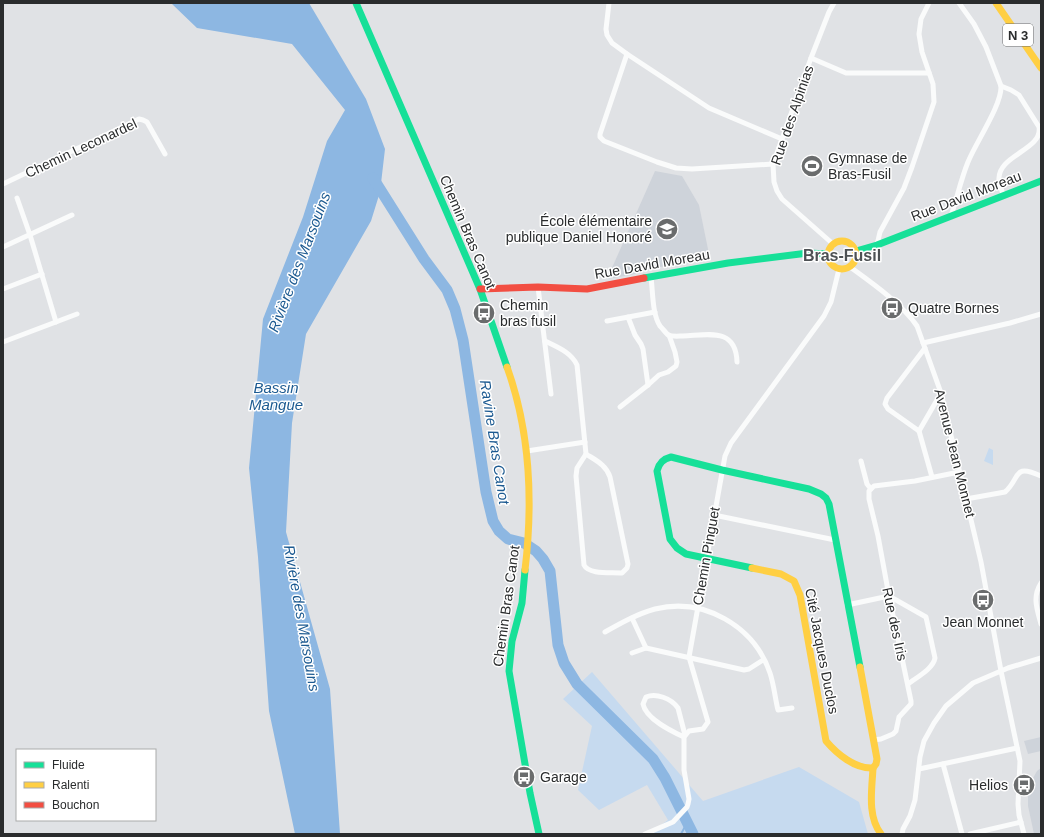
<svg xmlns="http://www.w3.org/2000/svg" width="1044" height="837" font-family="Helvetica,sans-serif">
<style>
.built{fill:#ced3da}
.green{fill:#c6daef}
.water{fill:#8db7e2}
.lines{fill:none;stroke-linecap:round;stroke-linejoin:round}
.stream{stroke:#8db7e2;stroke-width:2}
.river{stroke:#8db7e2;stroke-width:11}
.street{stroke:#fafbfb;stroke-width:5}
.fast{stroke:#16e098;stroke-width:7}
.slow{stroke:#ffcf43;stroke-width:7}
.jam{stroke:#f24e42;stroke-width:7}
.labels{text-anchor:middle;dominant-baseline:central;stroke-width:3;stroke-linejoin:round;paint-order:stroke}
.shield{fill:#fff;stroke:#6a6b6c;stroke-width:1}
.shield-label{font-size:13px;font-weight:bold;fill:#2a2c2d}
.street-label{font-size:14px;fill:#2a2c2d;stroke:#fff}
.poi-label{font-size:14px;fill:#2a2c2d;stroke:#fff;text-anchor:start}
.water-label{font-size:15px;font-style:italic;fill:#1c5a91;stroke:#fff}
.quarter-label{font-size:16px;font-weight:bold;fill:#4d5154;stroke:#fff}
</style>
<rect width="100%" height="100%" fill="#e0e2e5"/>
<g class="built">
<path d="M655,171l27,5 17,29 10,49 -78,21 -24,4z"/>
<path d="M1041,737v14l-13,3 -4,-13z"/>
<path d="M1041,768v66h-7l-6,-28v-10l4,-16 5,-9z"/>
</g>
<g class="green">
<path d="M989,448l4,2v15l-9,-4z"/>
<path d="M592,672l111,129 96,-34 60,35 9,32h-219l19,-14 -21,-35 -48,25 -21,-20 14,-64 -29,-27z"/>
</g>
<path class="water" d="M151,3h158l57,96 19,50 -5,43 -9,29 -65,113 -14,89 -6,109 44,157 10,145h-45l-26,-123 -11,-154 -9,-89 14,-149 40,-102 24,-76 18,-31 -53,-66 -95,-16 -25,-24z"/>
<g class="lines">
<path class="stream" d="M681,834l6,-11"/>
<path class="river" d="M373,178l51,81 23,31 8,19 8,31 23,152 7,29 6,10 9,8 16,4 12,8 7,8 7,12 8,74 6,18 13,21 76,75 12,19 28,56"/>
<g class="street">
<path d="M609,3l-3,26 1,6 5,8 15,11 82,54 73,31"/>
<path d="M627,54l-27,80v3l4,4 53,21 19,6 16,1 81,-5"/>
<path d="M811,58l35,15h83"/>
<path d="M1001,86l10,4 8,5 20,32c4,23 -42,28 -40,53 0,5 3,11 5,16"/>
<path d="M3,184l136,-65 4,1 4,2 18,32"/>
<path d="M17,198l13,37 26,87"/>
<path d="M951,216c6,-18 10,-37 17,-54 8,-20 34,-57 33,-76l-15,-39 -12,-23 -15,-21"/>
<path d="M833,244l-51,-45 -5,-8 -3,-9 -1,-18 38,-106 18,-46 5,-9"/>
<path d="M877,245l3,-13 24,-44 8,-21 22,-65 -1,-18 -11,-32 -3,-18 2,-15 8,-16"/>
<path d="M3,247l69,-32"/>
<path d="M850,267c22,16 52,37 67,59l24,67 40,169 20,109 19,90 -2,43 1,11 5,19"/>
<path d="M651,278c2,13 1,36 9,48 2,2 6,7 8,9 5,2 11,1 15,1 25,-1 53,-9 54,26"/>
<path d="M538,287l13,107"/>
<path d="M3,289l39,-15"/>
<path d="M628,317l7,18 6,9 2,5 5,36"/>
<path d="M607,321l48,-9"/>
<path d="M545,341c12,6 26,11 32,24l9,89"/>
<path d="M3,342l74,-28"/>
<path d="M923,343l87,-20 31,-9"/>
<path d="M925,348l-38,50 -2,6 3,5 31,22 13,46"/>
<path d="M620,407l28,-22 11,-10 9,-3 8,-6 1,-4 -2,-10 -6,-17"/>
<path d="M919,431l22,-38"/>
<path d="M527,451l58,-9"/>
<path d="M586,454c11,7 20,11 24,23l18,87 -1,4 -5,5c-11,-1 -33,2 -38,-8l-8,-89 1,-8z"/>
<path d="M861,461l6,23 4,5"/>
<path d="M966,499l39,-7c16,-14 7,-29 36,-16"/>
<path d="M714,515l121,25"/>
<path d="M1041,583c-9,14 -4,26 0,41"/>
<path d="M847,605l42,-9 37,21 9,41c-2,11 -18,19 -27,26"/>
<path d="M632,618l14,30"/>
<path d="M605,632c16,-9 32,-18 50,-23 49,-12 99,17 115,64 4,12 5,25 8,37l14,-2"/>
<path d="M632,653l14,-5 98,22 5,-1 14,-9"/>
<path d="M684,737c-13,-6 -38,-18 -41,-33l3,-7c10,-4 25,1 32,11l7,27"/>
<path d="M873,740l8,-1 12,-5 3,-3 3,-14 12,-13v-3l-22,-105 -11,-60 -9,-37v-8l5,-5 41,-5 44,-9"/>
<path d="M943,764l19,70"/>
<path d="M919,769l98,-21"/>
<path d="M645,834l28,-12 14,-15 1,-3 1,-5 -5,-29v-33l5,-6 14,-2 5,-7 -19,-65 36,-201 6,-13 93,-127 7,-14 8,-33"/>
<path d="M902,834l1,-5 7,-13 5,-16 5,-43 4,-16 10,-18 12,-17 27,-23 35,-15 33,-10"/>
<path d="M970,834l51,-12"/>
</g>
<g class="fast">
<path d="M356,3l124,286 27,78"/>
<path d="M856,251l21,-6 164,-64"/>
<path d="M644,278l84,-15 80,-10 20,1"/>
<path d="M752,568l-66,-14 -9,-6 -7,-9 -13,-68c2,-8 6,-12 14,-14l51,13 87,19 12,5 5,4 3,6 31,163"/>
<path d="M525,570l-3,33 -10,38 -3,30 21,122 9,41"/>
</g>
<g class="slow">
<path d="M996,3l45,65"/>
<circle cx="842" cy="255" r="14"/>
<path d="M507,367c23,64 26,136 18,203"/>
<path d="M752,568l29,6 13,7 6,14 26,146c11,13 29,28 47,27"/>
<path d="M860,667l17,92 -1,5 -3,4c-1,21 -6,48 8,66"/>
</g>
<path class="jam" d="M480,289l58,-2 49,2 57,-11"/>
</g>
<defs>
<g id="stadium-disc" transform="scale(1.15)"><circle r="9.5" fill="#6a6c6d" stroke="#fff"/><path d="M0-5a6.5 5 0 1 0 0 10a6.5 5 0 1 0 0-10ZM-3.5-1.8h7v3.6h-7Z" fill="#fff"/></g>
<g id="school-disc" transform="scale(1.15)"><circle r="9.5" fill="#6a6c6d" stroke="#fff"/><path d="M0-5L7-2L0 1L-7-2ZM-4 1L0 2.5L4 1V4Q0 6-4 4Z" fill="#fff"/></g>
<g id="bus-disc" transform="scale(1.15)"><circle r="9.5" fill="#6a6c6d" stroke="#fff"/><path d="M-5-6H5V4H4V6H2V4H-2V6H-4V4H-5ZM-3.5-4V0h7V-4ZM-3.5 1.2v1.5H-2V1.2ZM2 1.2v1.5H3.5V1.2Z" fill="#fff"/></g>
</defs>
<g fill-rule="evenodd">
<use href="#stadium-disc" x="812" y="166"/>
<use href="#school-disc" x="667" y="229"/>
<use href="#bus-disc" x="892" y="308"/>
<use href="#bus-disc" x="484" y="313"/>
<use href="#bus-disc" x="983" y="600"/>
<use href="#bus-disc" x="524" y="777"/>
<use href="#bus-disc" x="1024" y="785"/>
</g>
<g class="labels">
<rect class="shield" x="1003" y="24" width="30" height="22" rx="3"/>
<g class="shield-label">
<text x="1018" y="35">N 3</text>
</g>
<g class="street-label">
<text transform="translate(792 115) rotate(-71)">Rue des Alpinias</text>
<text transform="translate(81 148) rotate(-25)">Chemin Leconardel</text>
<text transform="translate(966 196) rotate(-21)">Rue David Moreau</text>
<text transform="translate(468 232) rotate(67)">Chemin Bras Canot</text>
<text transform="translate(652 264) rotate(-10)">Rue David Moreau</text>
<text transform="translate(955 453) rotate(76)">Avenue Jean Monnet</text>
<text transform="translate(706 556) rotate(-80)">Chemin Pinguet</text>
<text transform="translate(506 606) rotate(-82)">Chemin Bras Canot</text>
<text transform="translate(895 624) rotate(78)">Rue des Iris</text>
<text transform="translate(822 651) rotate(79)">Cité Jacques Duclos</text>
</g>
<g class="poi-label">
<text x="828" y="158">Gymnase de<tspan x="828" dy="16">Bras-Fusil</tspan></text>
<text x="652" y="221" text-anchor="end">École élémentaire<tspan x="652" dy="16">publique Daniel Honoré</tspan></text>
<text x="500" y="305">Chemin<tspan x="500" dy="16">bras fusil</tspan></text>
<text x="908" y="308">Quatre Bornes</text>
<text x="983" y="622" text-anchor="middle">Jean Monnet</text>
<text x="540" y="777">Garage</text>
<text x="1008" y="785" text-anchor="end">Helios</text>
</g>
<g class="water-label">
<text transform="translate(299 262) rotate(-69)">Rivière des Marsouins</text>
<text x="276" y="387">Bassin<tspan x="276" dy="17">Mangue</tspan></text>
<text transform="translate(495 442) rotate(81)">Ravine Bras Canot</text>
<text transform="translate(302 618) rotate(80)">Rivière des Marsouins</text>
</g>
<g class="quarter-label">
<text x="842" y="255">Bras-Fusil</text>
</g>
</g>
<rect width="1044" height="837" fill="none" stroke="#2a2c2d" stroke-width="8"/>
<rect x="16" y="749" width="140" height="72" fill="#ffffff" stroke="#aaabab"/>
<rect x="24" y="762" width="20" height="6" fill="#16e098" stroke="#aaabab"/>
<text x="52" y="769" font-size="12" fill="#2a2c2d">Fluide</text>
<rect x="24" y="782" width="20" height="6" fill="#ffcf43" stroke="#aaabab"/>
<text x="52" y="789" font-size="12" fill="#2a2c2d">Ralenti</text>
<rect x="24" y="802" width="20" height="6" fill="#f24e42" stroke="#aaabab"/>
<text x="52" y="809" font-size="12" fill="#2a2c2d">Bouchon</text>
</svg>
